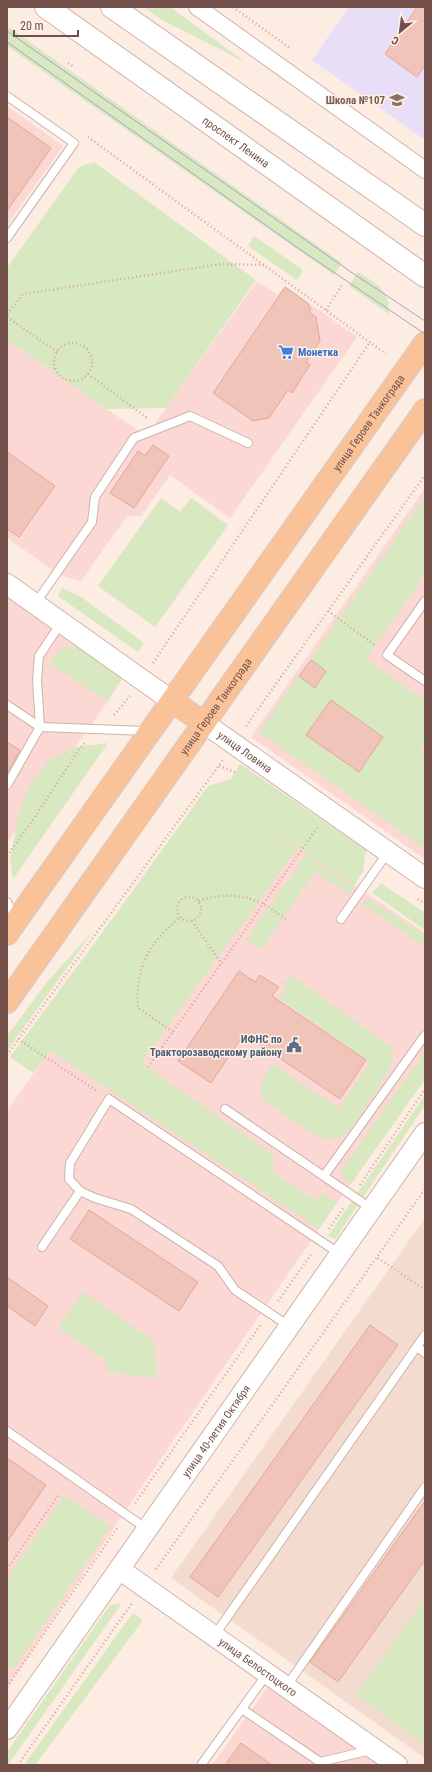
<svg xmlns="http://www.w3.org/2000/svg" width="432" height="1772" font-family="'Roboto Condensed',sans-serif">
<style>
.residential{fill:#f3dccf}
.commercial{fill:#fcd8d4}
.education{fill:#e9def7}
.green{fill:#d8e8c0}
.building{fill:#f0c4b9;stroke:#e3a699}
.lines{fill:none;stroke-linecap:round;stroke-linejoin:round}
.service-casing{stroke:#ceb3ab;stroke-width:10}
.minor-casing{stroke:#ceb3ab;stroke-width:18}
.tertiary-casing{stroke:#ceb3ab;stroke-width:22}
.secondary-casing{stroke:#d1b2a8;stroke-width:24}
.primary-casing{stroke:#d5cac8;stroke-width:24}
.path{stroke:#d5a79c;stroke-width:2.5;stroke-dasharray:1 3;stroke-linecap:butt}
.service{stroke:#fff;stroke-width:8}
.minor{stroke:#fff;stroke-width:16}
.tertiary{stroke:#fff;stroke-width:20}
.secondary{stroke:#fff;stroke-width:22}
.primary{stroke:#fac299;stroke-width:22}
.tram{stroke:#aca0c4;stroke-width:1}
.labels{text-anchor:middle;dominant-baseline:central;stroke-width:3;stroke-linejoin:round;paint-order:stroke}
.education-label{font-size:11px;font-weight:bold;fill:#785e54;stroke:#fff0e6;text-anchor:end}
.street-label{font-size:11px;fill:#724f48;stroke:#fff0e6}
.shop-label{font-size:11px;font-weight:bold;fill:#366cbe;stroke:#fff0e6;text-anchor:start}
.service-label{font-size:11px;font-weight:bold;fill:#4e5e75;stroke:#fff0e6;text-anchor:end}
</style>
<rect width="100%" height="100%" fill="#fcece1"/>
<path class="residential" d="M425,1218v540l-254,-180z"/>
<g class="commercial">
<path d="M7,106l56,40 -56,79z"/>
<path d="M257,281l21,14 7,-9 72,51 -127,181 -60,-43 -29,41h-14l-46,65 -21,-6 -53,-37v-198l139,96z"/>
<path d="M425,488v371l-174,-122z"/>
<path d="M7,596l115,82 -14,23 -100,140z"/>
<path d="M228,799l197,134v145l-106,151 -185,269 -127,190v-577z"/>
<path d="M269,1685l113,80h-170z"/>
</g>
<path class="education" d="M349,7h76v133l-113,-80z"/>
<g class="green">
<path d="M143,7h27l75,55 -81,-41z"/>
<path d="M7,26l335,237 -8,12 -327,-229z"/>
<path d="M94,162l162,118 -90,128 -59,1 -100,-69v-72l72,-101z"/>
<path d="M254,236l49,34 -6,10 -49,-34z"/>
<path d="M358,272c18,12 32,17 31,42l-40,-28z"/>
<path d="M425,497v77l-59,85 59,42v42l-6,8 6,4v94l-166,-117z"/>
<path d="M161,498l19,14 11,-14 37,27 -73,102 -57,-41z"/>
<path d="M62,588l19,9 63,46 -6,9 -80,-56z"/>
<path d="M72,646l10,3 40,29 -14,23 -60,-38 15,-16z"/>
<path d="M108,743l-95,136 -3,-19 9,-47 8,-24 22,-29 26,-13z"/>
<path d="M240,764l126,86 -3,21 -9,15 -103,-71 46,34 -156,214 132,91v18l42,28 8,-7 14,9 -18,27 -269,-178 -17,22 -23,-16 106,-143 92,-128 23,-7z"/>
<path d="M306,855l48,33 -3,5h-5l-31,-21 -54,78 -15,-10z"/>
<path d="M381,883l44,30v17l-53,-37z"/>
<path d="M369,899l56,36v12l-61,-42v-4z"/>
<path d="M95,929l-88,122v-15l40,-54z"/>
<path d="M292,976l100,71 1,12 -4,12 -40,61c-11,7 -19,9 -32,5l-55,-38 -1,-17 11,-18 67,44 31,-46 -91,-64 8,-11 -5,-4z"/>
<path d="M425,1052v27l-74,105 -6,-4 -4,-10z"/>
<path d="M425,1095v10l-90,134 -7,-3z"/>
<path d="M83,1292l70,48 5,38 -51,-6 -2,-12 -47,-32z"/>
<path d="M64,1496l47,30 -98,144 -5,-1 -1,1v-92z"/>
<path d="M425,1598v146l-69,-49z"/>
<path d="M121,1604l-113,161h-1v-13l103,-147z"/>
<path d="M133,1613l10,7 -108,145h-11z"/>
</g>
<g class="building">
<path d="M417,7h8v58l-8,12 -32,-23z"/>
<path d="M7,117l44,31 -44,63z"/>
<path d="M285,287l24,17 -1,2 3,2 -2,4 7,5 4,24 -14,21 4,3 -18,28 -4,-3 -19,28 -16,3 -40,-28z"/>
<path d="M153,445l16,11 -35,52 -24,-15 28,-42 7,5z"/>
<path d="M7,452l48,34 -36,51 -12,-8z"/>
<path d="M311,660l15,11 -11,17 -16,-12z"/>
<path d="M331,700l52,37 -24,35 -53,-37z"/>
<path d="M7,742l13,8 -13,24z"/>
<path d="M239,971l16,11 5,-7 19,12 -7,9 94,64 -26,39 -96,-65 -33,49 -33,-22z"/>
<path d="M89,1210l109,72 -19,29 -109,-72z"/>
<path d="M7,1277l41,29 -13,20 -28,-20z"/>
<path d="M370,1325l28,20 -180,252 -28,-20z"/>
<path d="M7,1458l39,27 -39,57z"/>
<path d="M425,1501v59l-87,122 -28,-20z"/>
<path d="M241,1743l31,22h-47z"/>
</g>
<g class="lines">
<g class="service-casing">
<g id="service">
<path d="M7,96l67,47 -67,95"/>
<path d="M425,601l-38,54 38,26"/>
<path d="M35,604l57,-82 3,-25 39,-59 56,-22 58,27"/>
<path d="M7,705l33,22"/>
<path d="M40,727l-3,-47 2,-24 22,-33"/>
<path d="M7,785l33,-58 107,4"/>
<path d="M7,902l8,18"/>
<path d="M341,919l47,-67"/>
<path d="M225,1109l147,100"/>
<path d="M324,1176l101,-141"/>
<path d="M42,1247l38,-56"/>
<path d="M289,1326l-54,-36 -17,-24 -87,-57 -36,-11 -15,-7 -11,-12 1,-16 39,-64 231,155"/>
<path d="M417,1347l8,6"/>
<path d="M7,1431l140,98"/>
<path d="M214,1636l211,-301"/>
<path d="M286,1687l139,-200"/>
<path d="M242,1709l78,53 51,-12"/>
<path d="M201,1765l66,-91"/>
</g>
</g>
<g class="minor-casing">
<path id="minor" d="M197,7l228,163"/>
</g>
<g class="tertiary-casing">
<g id="tertiary">
<path d="M7,584l165,117"/>
<path id="s1" d="M204,723l221,155"/>
<path id="s2" d="M119,1569l278,196"/>
<path id="s3" d="M7,1729l418,-596"/>
</g>
</g>
<g class="secondary-casing">
<g id="secondary">
<path id="s4" d="M46,7l379,269"/>
<path d="M112,7l313,218"/>
</g>
</g>
<g class="primary-casing">
<g id="primary">
<path d="M172,701l32,22"/>
<path id="s5" d="M7,934l418,-591"/>
<path id="s6" d="M7,1002l418,-592"/>
</g>
</g>
<g class="path">
<path d="M233,7l58,42"/>
<path d="M68,63l5,3"/>
<path d="M88,137l298,217"/>
<path d="M326,310l16,-25"/>
<path d="M7,314l16,-20 198,-30 44,1"/>
<path d="M7,317l50,35"/>
<circle cx="73" cy="362" r="19"/>
<path d="M88,374l59,44"/>
<path d="M328,611l48,35"/>
<path d="M153,663l217,-321"/>
<path d="M114,715l16,-19"/>
<path d="M246,726l179,-251"/>
<path d="M219,766l16,6"/>
<path d="M7,856l28,-39 45,-69 5,-5"/>
<circle cx="189" cy="909" r="12"/>
<path d="M418,899l7,5"/>
<path d="M199,901c20,-8 47,-7 66,4 7,4 14,10 21,14"/>
<path d="M192,921l30,43"/>
<path d="M173,1032l-35,-24c-3,-42 11,-64 42,-91"/>
<path d="M18,1039l79,52"/>
<path d="M7,1055l216,-295"/>
<path d="M148,1067l169,-239"/>
<path d="M360,1185l65,-96"/>
<path d="M329,1229l15,-22"/>
<path d="M378,1258l47,32"/>
<path d="M278,1301l34,-48"/>
<path d="M135,1503l126,-179"/>
<path d="M7,1569l52,-75"/>
<path d="M156,1569l269,-380"/>
<path d="M7,1687l111,-160"/>
<path d="M18,1765l114,-162"/>
</g>
<use href="#service" class="service"/>
<use href="#minor" class="minor"/>
<use href="#tertiary" class="tertiary"/>
<use href="#secondary" class="secondary"/>
<use href="#primary" class="primary"/>
<g class="tram">
<path d="M7,31l344,241 74,49"/>
<path d="M7,42l291,206 127,86"/>
</g>
</g>
<defs>
<g id="school-bare" transform="scale(1.2)"><path d="M0-5L7-2L0 1L-7-2ZM-4 1L0 2.5L4 1V4Q0 6-4 4Z" fill="#8d6e63" stroke="#fff0e6" stroke-width="2.5" paint-order="stroke"/></g>
<g id="supermarket-bare" transform="scale(1.2)"><path d="M-6-5.5h2.5l.6 2H6L4.5 2H-2.5L-4.4-4H-6ZM-1.5 3.2a1.3 1.3 0 1 0 .1 0ZM3 3.2a1.3 1.3 0 1 0 .1 0Z" fill="#3f7fe0" stroke="#fff0e6" stroke-width="2.5" paint-order="stroke"/></g>
<g id="civic-bare" transform="scale(1.2)"><path d="M-.6-6.5H3V-4.5H.6V-3L4-1V1h2V6H-6V1h2V-1L-.6-3ZM-1.2 2.5V6h2.4V2.5Z" fill="#5c6f8a" stroke="#fff0e6" stroke-width="2.5" paint-order="stroke"/></g>
</defs>
<g fill-rule="evenodd">
<use href="#school-bare" x="397" y="100"/>
<use href="#supermarket-bare" x="286" y="352"/>
<use href="#civic-bare" x="294" y="1045"/>
</g>
<g class="labels">
<g class="education-label">
<text x="385" y="100">Школа №107</text>
</g>
<g class="street-label">
<text stroke="none"><textPath href="#s4" startOffset="233">проспект Ленина</textPath></text>
<text stroke="none"><textPath href="#s5" startOffset="626">улица Героев Танкограда</textPath></text>
<text stroke="none"><textPath href="#s6" startOffset="362">улица Героев Танкограда</textPath></text>
<text stroke="none"><textPath href="#s1" startOffset="50">улица Ловина</textPath></text>
<text stroke="none"><textPath href="#s3" startOffset="364">улица 40-летия Октября</textPath></text>
<text stroke="none"><textPath href="#s2" startOffset="170">улица Белостоцкого</textPath></text>
</g>
<g class="shop-label">
<text x="298" y="352">Монетка</text>
</g>
<g class="service-label">
<text x="282" y="1039">ИФНС по<tspan x="282" dy="13">Тракторозаводскому району</tspan></text>
</g>
</g>
<rect width="432" height="1772" fill="none" stroke="#724f48" stroke-width="16"/>
<g transform="translate(400 32) rotate(209)" stroke="#fff0e6" stroke-width="3" paint-order="stroke">
<path d="M0-3L7 15L0 10L-7 15Z" fill="#724f48"/>
<text y="-6" font-size="11" font-weight="bold" text-anchor="middle" fill="#724f48">С</text>
</g>
<path d="M14 30v6h64v-6" fill="none" stroke="#724f48" stroke-width="2"/>
<text x="20" y="30" font-size="12" fill="#724f48" stroke="#fff0e6" stroke-width="3" paint-order="stroke">20 m</text>
</svg>
